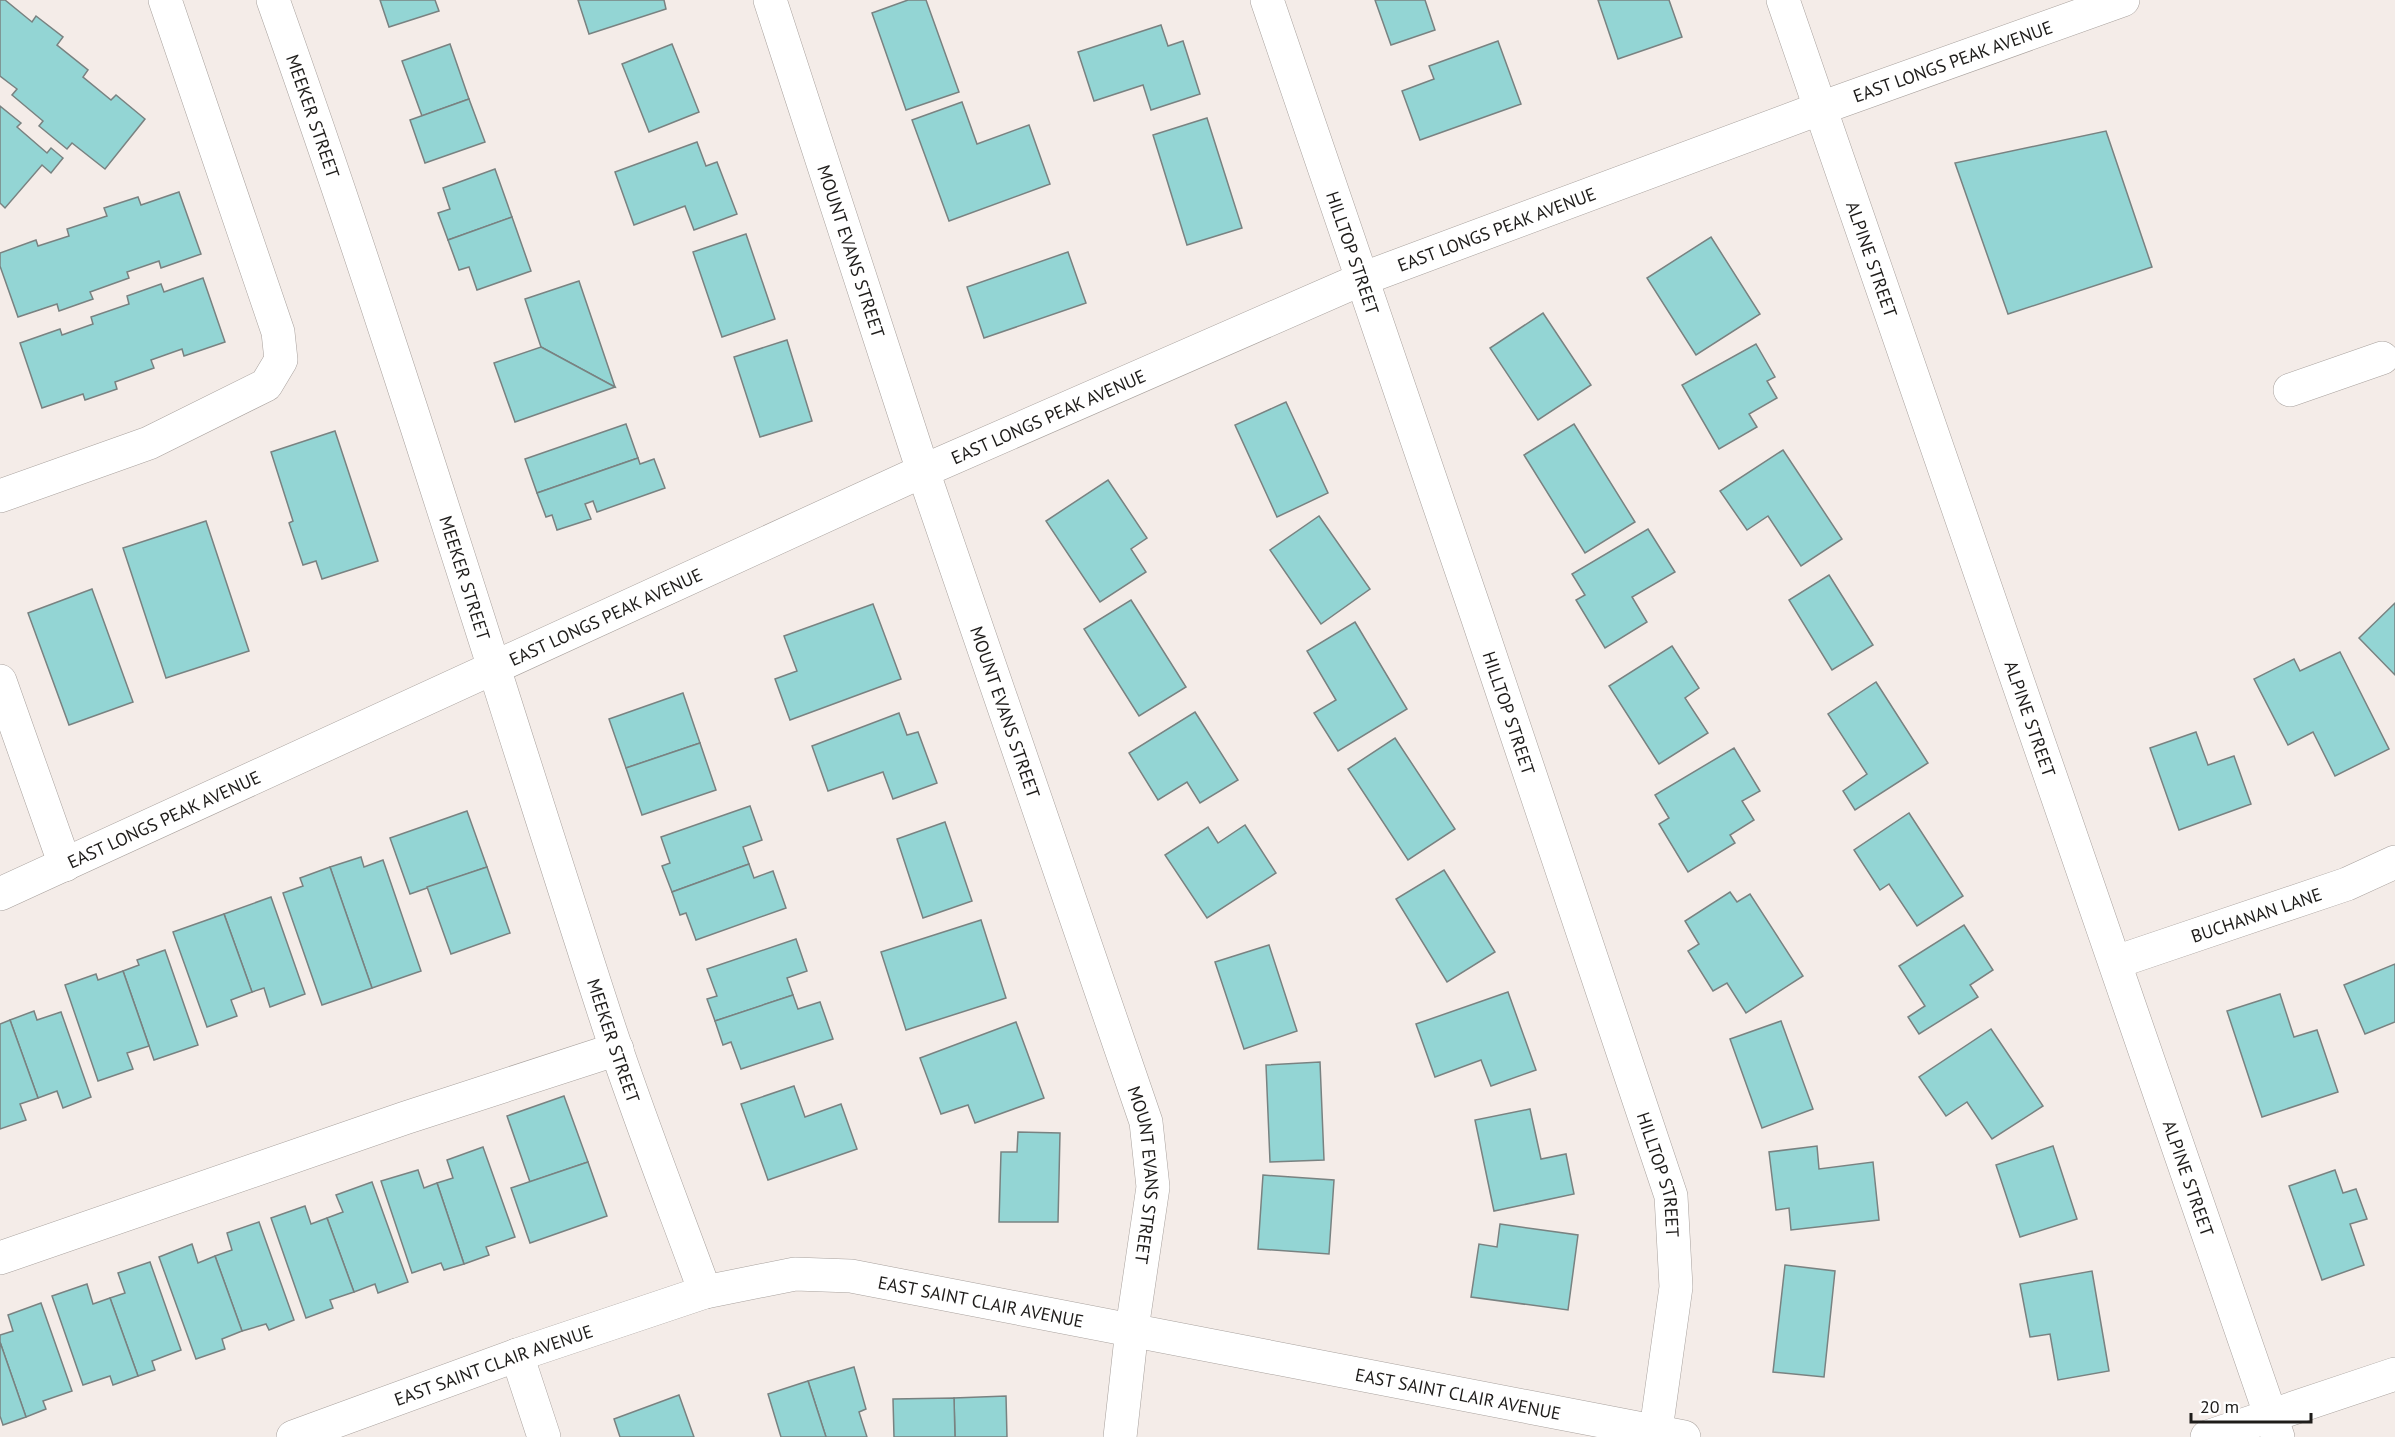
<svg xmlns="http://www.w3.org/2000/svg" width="2395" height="1437" font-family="'PT Sans',sans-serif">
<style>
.building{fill:#93d5d4;stroke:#798281;stroke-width:1.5}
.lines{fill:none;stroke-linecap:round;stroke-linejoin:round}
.minor-casing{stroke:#a8a19d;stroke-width:34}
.minor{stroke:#fff;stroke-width:33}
.labels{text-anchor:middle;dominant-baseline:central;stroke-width:4.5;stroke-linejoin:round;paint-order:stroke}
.street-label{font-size:18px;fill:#1e1c1a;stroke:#fff}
</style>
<rect width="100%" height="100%" fill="#f4ece8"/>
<g class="building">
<path d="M0,0h5l27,22 4,-6 27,21 -6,8 31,25 -5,7 28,23 5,-5 29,24 -40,50 -33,-26 -5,6 -28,-23 4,-5 -31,-26 5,-6 -17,-13z"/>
<path d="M380,0h55l4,11 -50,16z"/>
<path d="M578,0h86l2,9 -77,25z"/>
<path d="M908,0h18l33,92 -53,18 -34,-97z"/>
<path d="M1375,0h50l10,30 -44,15z"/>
<path d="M1598,0h71l13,37 -64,22z"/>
<path d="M1161,25l7,21 15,-5 17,53 -49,16 -8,-25 -49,16 -16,-49z"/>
<path d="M1498,41l23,63 -101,36 -18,-49 32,-12 -5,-13z"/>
<path d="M450,44l19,55 -47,17 -20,-55z"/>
<path d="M672,44l27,68 -50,20 -27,-68z"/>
<path d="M469,99l16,43 -60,21 -15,-43z"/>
<path d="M962,102l15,42 52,-19 21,59 -101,37 -37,-101z"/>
<path d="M0,106l21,17 -4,4 30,26 4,-5 12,10 -12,15 -9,-8 -37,43 -5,-5z"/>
<path d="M1207,118l35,110 -55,17 -34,-110z"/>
<path d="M2106,131l46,136 -144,47 -53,-151z"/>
<path d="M697,142l9,24 11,-4 20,52 -43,16 -9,-24 -51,19 -19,-53z"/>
<path d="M495,169l17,48 -64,23 -10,-27 12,-4 -7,-21z"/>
<path d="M179,192l22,62 -40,14 -2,-7 -32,11 2,6 -39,14 3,7 -34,12 -2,-7 -39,13 -18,-51v-13l36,-13 2,6 31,-10 -2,-7 40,-13 -3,-8 34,-11 3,8z"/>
<path d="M512,217l19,54 -54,19 -8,-23 -10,3 -11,-30z"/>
<path d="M746,234l29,85 -53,18 -29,-85z"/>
<path d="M1711,237l49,77 -64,41 -49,-77z"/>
<path d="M1068,252l18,51 -102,35 -17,-51z"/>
<path d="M203,278l22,64 -41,14 -2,-7 -31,11 3,8 -39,14 2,7 -32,11 -2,-6 -41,14 -22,-65 40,-14 2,6 31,-11 -2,-7 38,-13 -2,-8 34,-12 3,8z"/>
<path d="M579,281l36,106 -74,-40 -16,-48z"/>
<path d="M1543,313l48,72 -53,35 -48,-72z"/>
<path d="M787,340l25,81 -52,16 -26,-80z"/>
<path d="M1756,344l19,33 -8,4 10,17 -28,16 8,13 -38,22 -37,-64z"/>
<path d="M541,347l74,40 -100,35 -21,-59z"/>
<path d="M1286,402l42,91 -51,24 -42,-92z"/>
<path d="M626,424l12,34 -101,35 -12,-34z"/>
<path d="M1574,424l61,98 -50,31 -61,-98z"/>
<path d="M335,431l43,130 -56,18 -6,-18 -13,4 -14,-42 4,-2 -22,-69z"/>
<path d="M1783,450l59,89 -41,27 -33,-50 -21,14 -27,-39z"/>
<path d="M638,458l2,6 14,-5 11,29 -68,24 -4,-11 -8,3 6,15 -34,11 -5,-15 -6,2 -9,-24z"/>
<path d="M1108,480l39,58 -16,11 15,23 -46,30 -54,-81z"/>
<path d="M1319,516l51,73 -49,35 -51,-74z"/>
<path d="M206,521l43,130 -83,27 -43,-130z"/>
<path d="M1648,529l27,43 -43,25 15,25 -42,26 -29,-48 9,-5 -13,-21z"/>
<path d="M1829,575l44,70 -41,25 -43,-70z"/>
<path d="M92,589l41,113 -64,23 -41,-112z"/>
<path d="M1131,600l55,87 -47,29 -55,-87z"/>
<path d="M2395,603v72l-36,-37z"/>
<path d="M873,604l28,75 -111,41 -15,-41 22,-8 -13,-35z"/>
<path d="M1355,622l52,87 -69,42 -24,-38 22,-13 -29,-49z"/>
<path d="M1672,646l27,42 -14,10 23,35 -49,31 -50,-78z"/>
<path d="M2340,652l49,97 -54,27 -22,-44 -25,13 -34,-66 40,-20 6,12z"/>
<path d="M1876,682l52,81 -73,47 -12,-19 24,-17 -39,-60z"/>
<path d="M683,693l17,50 -74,25 -17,-49z"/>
<path d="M1195,712l43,68 -38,23 -13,-21 -29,18 -29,-47z"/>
<path d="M899,713l8,22 11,-3 19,51 -44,16 -10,-27 -55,19 -16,-45z"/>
<path d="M2196,732l12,33 26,-9 17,48 -72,26 -29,-82z"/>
<path d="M1395,738l60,91 -47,31 -60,-91z"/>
<path d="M700,743l16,47 -74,25 -16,-47z"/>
<path d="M1734,748l26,43 -18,10 12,19 -24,15 5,8 -47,29 -29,-48 10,-6 -14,-23z"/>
<path d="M750,806l12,34 -19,7 6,17 -77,28 -10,-26 8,-3 -9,-26z"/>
<path d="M467,811l20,56 -77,27 -20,-56z"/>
<path d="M1909,813l54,83 -46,30 -28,-42 -9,6 -26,-40z"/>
<path d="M945,822l27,79 -49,17 -26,-79z"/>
<path d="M1245,825l31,48 -69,45 -42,-63 43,-28 10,16z"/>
<path d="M361,857l3,10 19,-7 38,111 -49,17 -42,-121z"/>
<path d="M749,864l5,14 19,-7 13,37 -90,32 -10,-27 -6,2 -8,-23z"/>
<path d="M330,867l42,121 -50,17 -39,-112 20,-7 -3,-8z"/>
<path d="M487,867l23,66 -59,21 -24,-67z"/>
<path d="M1444,870l51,82 -48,30 -51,-83z"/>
<path d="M1730,892l7,10 13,-8 53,82 -57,37 -19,-30 -14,8 -25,-40 11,-7 -14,-23z"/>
<path d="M271,897l34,97 -35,13 -6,-19 -12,4 -28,-78z"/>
<path d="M224,914l28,78 -21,8 6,16 -30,11 -34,-95z"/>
<path d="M981,920l25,78 -100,32 -25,-78z"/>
<path d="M1964,925l29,45 -23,15 8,12 -59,37 -11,-17 17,-11 -26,-40z"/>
<path d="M796,939l11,32 -20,7 6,17 -78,26 -8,-22 10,-3 -10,-27z"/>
<path d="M1269,945l28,86 -53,18 -29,-87z"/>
<path d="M165,950l33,95 -44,15 -31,-89 16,-6 -2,-5z"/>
<path d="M2395,964v58l-30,12 -21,-49z"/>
<path d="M123,971l26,75 -22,7 6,16 -35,12 -33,-96 31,-11 2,6z"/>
<path d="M1508,992l28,78 -45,16 -10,-26 -46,17 -19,-53z"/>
<path d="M2280,994l14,43 23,-7 21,62 -76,25 -35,-106z"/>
<path d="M793,995l5,14 22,-7 13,37 -92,30 -10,-27 -8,3 -8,-24z"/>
<path d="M34,1011l3,9 24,-8 30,85 -28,11 -6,-17 -19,7 -28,-78z"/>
<path d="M10,1020l28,78 -18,6 6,16 -26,9v-105z"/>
<path d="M1781,1021l32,88 -51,19 -32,-89z"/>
<path d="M1016,1022l28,76 -69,25 -7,-18 -27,9 -21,-56z"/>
<path d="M1991,1029l52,77 -51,33 -25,-37 -21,14 -27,-39z"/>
<path d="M1320,1062l4,98 -54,2 -4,-97z"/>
<path d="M794,1086l11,31 36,-13 16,45 -89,31 -27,-76z"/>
<path d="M564,1096l24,66 -58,20 -23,-66z"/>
<path d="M1530,1109l11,50 25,-5 8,40 -80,17 -19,-91z"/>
<path d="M1018,1132l42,1 -2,89h-59l2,-70h16z"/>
<path d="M1817,1146l2,23 54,-7 6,58 -88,10 -2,-22 -13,2 -7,-58z"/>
<path d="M2053,1146l24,73 -57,18 -24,-72z"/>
<path d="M483,1147l32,90 -29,10 3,8 -25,9 -27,-81 16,-5 -6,-18z"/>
<path d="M588,1162l19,54 -77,27 -19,-55z"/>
<path d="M418,1170l6,18 13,-5 27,81 -20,6 -3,-7 -29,10 -31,-92z"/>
<path d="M2335,1170l8,23 13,-4 11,30 -17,5 14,41 -42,15 -33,-94z"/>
<path d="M1263,1175l71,5 -5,74 -71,-5z"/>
<path d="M372,1182l36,100 -30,11 -3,-9 -21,8 -27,-74 16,-6 -7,-17z"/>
<path d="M305,1206l6,18 16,-6 27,74 -24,8 3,8 -27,10 -35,-100z"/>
<path d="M259,1222l35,98 -25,10 -3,-6 -24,7 -27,-75 17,-6 -5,-17z"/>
<path d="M1500,1224l78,11 -10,75 -97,-13 8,-53 18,3z"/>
<path d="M192,1244l6,19 17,-7 27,75 -20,8 3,10 -29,10 -37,-102z"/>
<path d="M150,1262l31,88 -29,11 3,9 -17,6 -28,-78 15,-5 -7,-20z"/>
<path d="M1785,1265l50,6 -11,106 -51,-5z"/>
<path d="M2092,1271l17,100 -51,9 -8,-46 -20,3 -10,-53z"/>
<path d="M87,1284l6,20 17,-6 28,78 -25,9 -3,-9 -27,9 -31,-89z"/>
<path d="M41,1303l31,88 -29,10 3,8 -20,8 -26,-75v-7l13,-4 -5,-16z"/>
<path d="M0,1342l26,75 -23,8 -3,-9z"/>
<path d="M854,1367l12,42 -7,3 8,25h-41l-18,-56z"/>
<path d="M808,1381l18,56h-45l-13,-43z"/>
<path d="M679,1395l15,42h-74l-6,-18z"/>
<path d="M1006,1396l1,41h-52l-1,-39z"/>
<path d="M954,1398l1,39h-61l-1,-38z"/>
</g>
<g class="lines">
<g class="minor-casing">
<g id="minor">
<path id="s1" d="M273,0c119,335 222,676 332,1015 30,93 66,184 100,277"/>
<path id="s2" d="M770,0l153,471 223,651 7,65 -21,142 -12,108"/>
<path id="s3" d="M1267,0l210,616 194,580 5,91 -21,150"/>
<path id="s4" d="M1783,0l495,1437"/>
<path d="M2290,390l92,-32"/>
<path d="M0,496l149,-53 117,-58 15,-25 -3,-28 -113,-332"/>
<path d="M0,681l65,184"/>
<path id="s5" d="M0,894l923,-423 439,-192 459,-171 302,-108"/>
<path id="s6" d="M2116,962l231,-78 48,-22"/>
<path d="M0,1258l405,-140 212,-69"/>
<path d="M517,1355l27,82"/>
<path id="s7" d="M293,1437l224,-82 188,-63 90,-18 56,2 833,161"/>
<path d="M2207,1437l188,-63"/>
</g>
</g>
<use href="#minor" class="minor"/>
</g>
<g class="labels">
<g class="street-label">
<text stroke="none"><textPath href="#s5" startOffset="2124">EAST LONGS PEAK AVENUE</textPath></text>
<text stroke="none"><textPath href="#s1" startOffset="123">MEEKER STREET</textPath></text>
<text stroke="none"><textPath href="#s5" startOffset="1638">EAST LONGS PEAK AVENUE</textPath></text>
<text stroke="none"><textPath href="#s2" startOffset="264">MOUNT EVANS STREET</textPath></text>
<text stroke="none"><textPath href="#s3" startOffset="267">HILLTOP STREET</textPath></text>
<text stroke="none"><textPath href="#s4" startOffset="274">ALPINE STREET</textPath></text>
<text stroke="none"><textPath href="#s5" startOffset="1152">EAST LONGS PEAK AVENUE</textPath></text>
<text stroke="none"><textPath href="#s1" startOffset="609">MEEKER STREET</textPath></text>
<text stroke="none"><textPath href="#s5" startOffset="666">EAST LONGS PEAK AVENUE</textPath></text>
<text stroke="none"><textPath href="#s2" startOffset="750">MOUNT EVANS STREET</textPath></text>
<text stroke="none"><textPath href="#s3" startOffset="753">HILLTOP STREET</textPath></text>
<text stroke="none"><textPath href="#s4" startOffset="760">ALPINE STREET</textPath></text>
<text stroke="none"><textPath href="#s5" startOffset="180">EAST LONGS PEAK AVENUE</textPath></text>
<text stroke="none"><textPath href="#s6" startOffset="148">BUCHANAN LANE</textPath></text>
<text stroke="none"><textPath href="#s1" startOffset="1095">MEEKER STREET</textPath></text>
<text stroke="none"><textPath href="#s3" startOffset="1239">HILLTOP STREET</textPath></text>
<text stroke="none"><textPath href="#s2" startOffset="1236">MOUNT EVANS STREET</textPath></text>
<text stroke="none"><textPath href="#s4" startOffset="1246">ALPINE STREET</textPath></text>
<text stroke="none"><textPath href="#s7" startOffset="717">EAST SAINT CLAIR AVENUE</textPath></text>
<text stroke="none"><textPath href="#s7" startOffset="213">EAST SAINT CLAIR AVENUE</textPath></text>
<text stroke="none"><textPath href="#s7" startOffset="1203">EAST SAINT CLAIR AVENUE</textPath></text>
</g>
</g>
<path d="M2191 1413v9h120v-9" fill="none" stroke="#1e1c1a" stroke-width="3"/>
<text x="2200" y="1413" font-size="18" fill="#1e1c1a" stroke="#ffffff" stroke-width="4.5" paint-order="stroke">20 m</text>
</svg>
